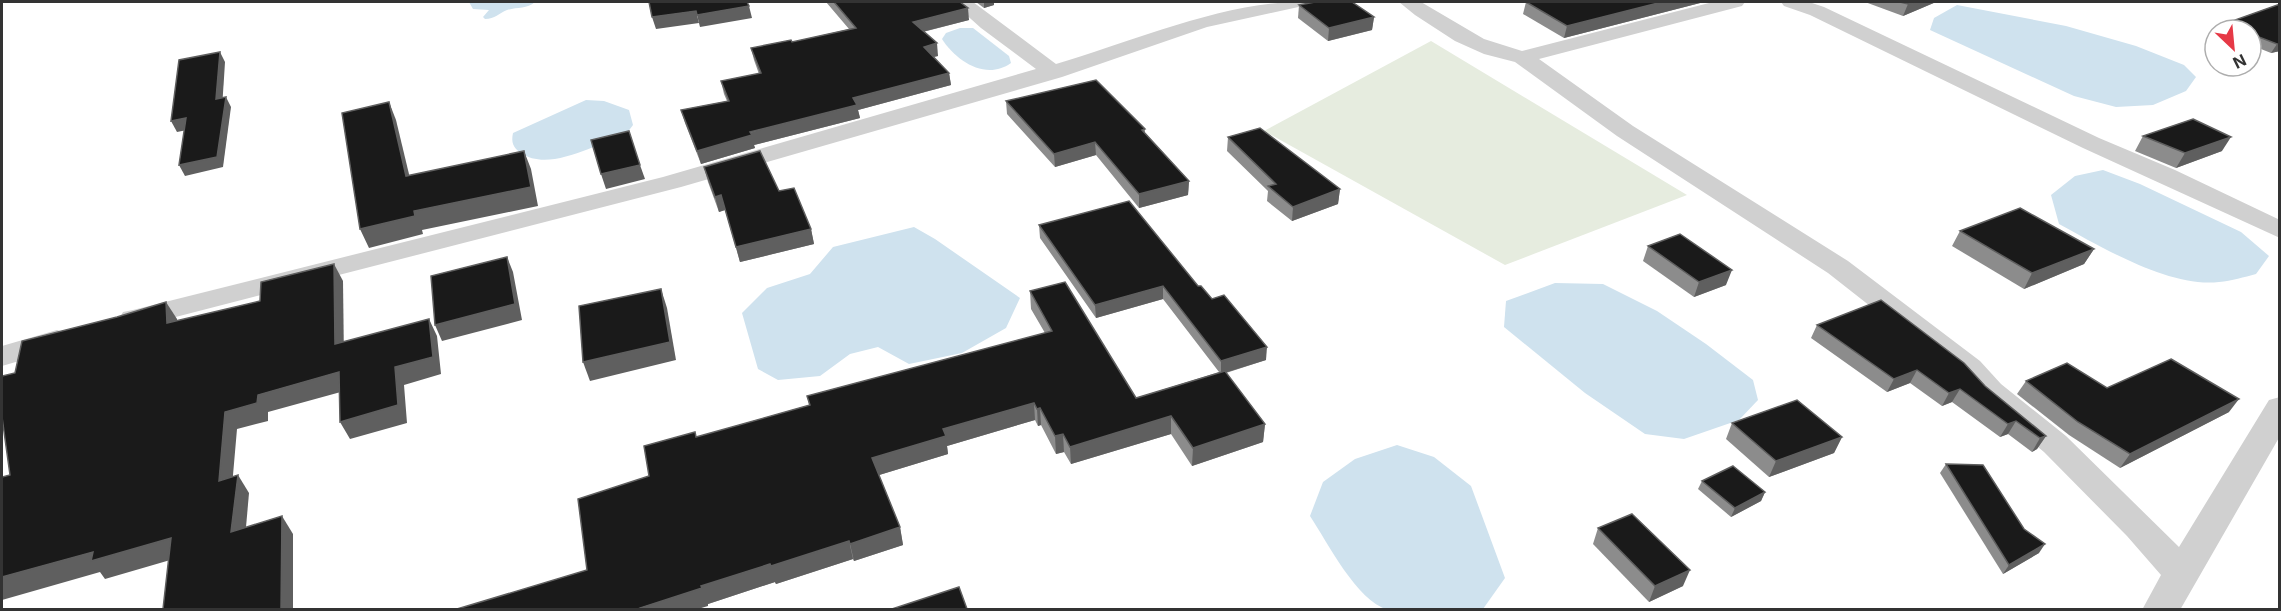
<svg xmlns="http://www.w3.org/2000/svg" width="2281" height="611" font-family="Inter,sans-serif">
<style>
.green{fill:#e6ecdf}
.water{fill:#cfe2ee}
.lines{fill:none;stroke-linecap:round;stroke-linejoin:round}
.minor{fill:#d0d0d0;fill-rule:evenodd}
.wall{fill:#8c8c8c}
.shaded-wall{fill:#5f5f5f}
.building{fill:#1a1a1a;stroke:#5f5f5f;stroke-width:1.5}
</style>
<rect width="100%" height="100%" fill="#fff"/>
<path class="green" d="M1431,41l256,154 -182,70 -241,-134z"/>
<g class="water">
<path d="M469,2h66c-8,7 -18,5 -28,8 -8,3 -12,9 -22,9l-2,-2 6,-7 -16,-1z"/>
<path d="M1957,5l109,21 70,20 48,19 12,12 -10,14 -33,14 -37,2 -42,-11 -144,-66 4,-12z"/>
<path d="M960,28h13l36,28 2,7c-25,18 -55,-2 -69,-24l4,-6z"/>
<path d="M586,100l18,1 25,9 4,15 -6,8c-28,10 -78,40 -106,20 -8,-5 -10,-11 -8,-20z"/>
<path d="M2103,170l37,14 101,48 28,24 -13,18c-12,3 -24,7 -37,8 -49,6 -118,-35 -160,-58l-8,-29 24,-19z"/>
<path d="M914,227l21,12 85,59 -14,30 -44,25 -53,11 -31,-17 -28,7 -30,22 -42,4 -20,-11 -16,-56 25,-25 43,-14 23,-27z"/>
<path d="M1555,283l48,1 54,27 49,33 47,36 5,20 -19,20 -55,19 -39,-5 -60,-41 -81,-66 2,-26z"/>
<path d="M1397,445l37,12 37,29 34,92 -22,31 -95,1c-32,-10 -60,-67 -78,-94l13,-34 32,-23z"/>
</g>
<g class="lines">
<g class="minor">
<path d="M952,2h21l83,62c76,-22 171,-64 250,-62l-3,4 -96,21 -145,50 -381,110 -548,141 -10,-2 -4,-7 4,-7 10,-2 530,-133 373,-108 -55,-41z"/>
<path d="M1399,2h22l63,37 38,12 191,-49h32l-3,4 -203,53 94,67 215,135 132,100 21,23 65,52 113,111 90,-147 11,-3v39l-100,174h-38l19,-35 -34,-39 -83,-84 -65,-54 -21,-23 -130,-102 -211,-137 -102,-74 -31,-8 -29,-13 -40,-26z"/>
<path d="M1781,2h28l15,5 275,131 76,32 105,50v18l-197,-90 -273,-133 -26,-9z"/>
<path d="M57,330l10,3 5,7 -5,7 -65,19v-20z"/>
</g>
</g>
<g class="wall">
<path d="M826,2h134l9,18 -46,12 15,24 -5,1 16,16 2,12 -93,25 2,8 -106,27 1,3 -54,16 -16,-41 -4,-13 46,-9 -3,-7 -3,-13 38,-7 -5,-14 -3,-12 41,-6 57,-13z"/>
<path d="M976,2h18v3l-10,3z"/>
<path d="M1526,2h178l-140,36 -41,-24z"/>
<path d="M1865,2h71l-33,14z"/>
<path d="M2280,4v47l-9,2 -20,-8v-15h-31l4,-6z"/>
<path d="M1299,5l75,12 -2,13 -44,11 -30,-23z"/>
<path d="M1006,101l139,28v4l44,48 -1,14 -49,13 -43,-53 -41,12 -48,-53z"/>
<path d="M2143,136l79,15 -46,17 -41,-17z"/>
<path d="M1228,137l112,52 -2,15 -46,17 -25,-20 1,-10 -41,-40z"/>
<path d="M704,167l75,24 32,38 3,15 -74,18 -15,-52 -6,2 -11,-30z"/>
<path d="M1039,225l159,61 14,13 54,61 -40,13 39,51 -2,18 -71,24 -21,-32 -100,30 -7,-12 -8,2 -15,-29 -3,1 -3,-6 -88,26 1,8 -69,21 21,52 3,18 -49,16 -1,-2 -77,25 -1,-2 -67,22v2l-121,-36 62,-94 48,-39 112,-32 -2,-9 238,-63 -14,-24 -1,-18 106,107 83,-26 -56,-73 -67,19 -56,-80z"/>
<path d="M1960,231l134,18 -10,15 -60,25 -72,-43z"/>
<path d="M1648,246l78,39 -32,12 -51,-36z"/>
<path d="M1817,325l168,61 61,50 -9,13 -5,3 -24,-18 -8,3 -48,-35 -10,4 -32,-23 -23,9 -76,-54z"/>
<path d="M2026,381l81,7 122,24 -109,56 -51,-33 -52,-41z"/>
<path d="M1732,423l110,14 -8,16 -65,24 -43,-38z"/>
<path d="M1946,464l93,89 -36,21 -63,-101z"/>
<path d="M1702,481l63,11 -4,9 -30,16 -33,-28z"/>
<path d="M1598,528l85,58 -34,16 -56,-58z"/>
</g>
<g class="shaded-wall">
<path d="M984,2h10v3l-10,3z"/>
<path d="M1662,2h42l-140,36 3,-12z"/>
<path d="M1915,2h21l-33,14 5,-12z"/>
<path d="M749,6l3,12 -52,9 -3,-12z"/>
<path d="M968,8l1,12 -55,14 -1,-12z"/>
<path d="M696,11l3,12 -43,6 -4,-12z"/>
<path d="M1374,17l-2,13 -44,11 1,-13z"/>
<path d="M937,43l1,13 -13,3 -1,-12z"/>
<path d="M2277,44h3v7l-9,2z"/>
<path d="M220,52l5,10 -3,47 -6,-10z"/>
<path d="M949,73l2,12 -93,25 2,8 -106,27 1,3 -54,16 -4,-13 156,-53z"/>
<path d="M226,97l5,10 -8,60 -38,9 -6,-11z"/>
<path d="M389,102l7,18 18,75 -8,-19z"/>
<path d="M186,118l6,11 -15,3 -6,-11z"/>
<path d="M2231,137l-9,14 -46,17 9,-15z"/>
<path d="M1095,142l1,13 -41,12 -1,-13z"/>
<path d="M524,151l7,18 7,37 -116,24 1,4 -54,14 -9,-19 54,-18z"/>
<path d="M640,165l5,14 -39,10 -5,-15z"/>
<path d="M1189,181l-1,14 -49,13v-14z"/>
<path d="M1340,189l-2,15 -46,17 1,-14z"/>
<path d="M721,195l4,15 -6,2 -4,-15z"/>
<path d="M811,229l3,15 -74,18 -4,-15z"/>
<path d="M2094,249l-10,15 -60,25 8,-16z"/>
<path d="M507,257l6,15 9,48 -80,21 -7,-16z"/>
<path d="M334,264l9,17 1,81 -9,-18z"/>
<path d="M1732,270l-6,15 -32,12 5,-15z"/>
<path d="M1163,286v13l-67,19 -1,-13z"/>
<path d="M661,289l6,19 9,52 -86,21 -7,-19z"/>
<path d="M166,302l11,17 1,21 -11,-17z"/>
<path d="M429,319l8,17 4,38 -37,11 3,38 -57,16 -10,-17 55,-55z"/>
<path d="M1267,347l-1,13 -45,14v-13z"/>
<path d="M1917,370l-7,13 -23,9 7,-13z"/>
<path d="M339,372l9,18 -80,22v9l-31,8 -6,69 -12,-17 6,-69 33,-17z"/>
<path d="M1960,389l-8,13 -10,4 7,-13z"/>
<path d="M2239,399l-10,13 -109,56 10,-14z"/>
<path d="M1034,403l1,17 -88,26 1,8 -72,22 -4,-18 71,-29z"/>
<path d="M1040,408l1,17 -3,1 -1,-17z"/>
<path d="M1171,416v18l-100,30 -1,-17z"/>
<path d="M2016,421l-8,13 -8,3 8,-13z"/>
<path d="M1265,424l-2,18 -71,24 1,-18z"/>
<path d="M1063,434l1,18 -8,2 -1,-18z"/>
<path d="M2046,436l-9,13 -5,3 8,-14z"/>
<path d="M1842,437l-8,16 -65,24 7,-16z"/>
<path d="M238,475l11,18 -5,57 -13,-18z"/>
<path d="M1765,492l-4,9 -30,16 4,-9z"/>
<path d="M282,516l11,18v75h-12z"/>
<path d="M900,527l3,18 -49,16 -4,-17z"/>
<path d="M171,538l13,18 -79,23 -5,-7 -98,28v-23l91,-25z"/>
<path d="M849,541l4,18 -77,25 -1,-2 -67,22v2l-10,3h-57l-1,-1 61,-22 69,-22z"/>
<path d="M2045,544l-6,9 -36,21 6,-9z"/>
<path d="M1690,570l-7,16 -34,16 6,-16z"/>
</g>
<g class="building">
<path d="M649,2h98l2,4 -52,9 -1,-4 -44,6z"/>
<path d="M834,2h126l8,6 -55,14 24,21 -13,4 25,26 -96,25 4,7 -107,27 2,3 -55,16 -16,-41 48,-9 -8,-20 40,-8 -10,-25 40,-8 1,2 64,-14z"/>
<path d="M1315,2h37l22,15 -45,11 -30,-23z"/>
<path d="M1526,2h136l-95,24z"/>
<path d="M1900,2h15l-7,2z"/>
<path d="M2280,4v40h-3l-26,-10v-4h-10l-17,-6z"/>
<path d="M220,52l-4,47 10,-2 -9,60 -38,8 7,-47 -15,3 8,-61z"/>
<path d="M1096,80l49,49 -3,1 47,51 -50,13 -44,-52 -41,12 -48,-53z"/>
<path d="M389,102l17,74 118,-25 7,36 -117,24 1,5 -55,13 -18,-116z"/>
<path d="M2193,119l38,18 -46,16 -42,-17z"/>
<path d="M1260,128l80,61 -47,18 -25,-21 8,-2 -48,-47z"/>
<path d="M629,131l11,34 -39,9 -10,-34z"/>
<path d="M760,151l19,40 15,-3 17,41 -75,18 -15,-52 -6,2 -11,-30z"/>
<path d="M1129,201l69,85h3l11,13 12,-4 43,52 -46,14 -58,-75 -68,19 -56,-80z"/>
<path d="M2020,208l74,41 -62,24 -72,-42z"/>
<path d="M1680,234l52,36 -33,12 -51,-36z"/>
<path d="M507,257l8,47 -80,21 -4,-49z"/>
<path d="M334,264l1,80 94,-25 4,38 -38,10 3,38 -58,17 -1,-50 -81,23 -1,8 -32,9 -6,69 19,-6 -7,57 51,-16 -1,93h-118l8,-71 -80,23 2,-9 -91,25v-100l8,-2 -8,-58v-41l13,-3 7,-32 95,-24 49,-15 1,21 93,-22 1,-19z"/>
<path d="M1065,282l71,116 89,-27 40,53 -72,24 -22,-32 -101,31 -7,-13 -8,2 -15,-28 -3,1 -3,-6 -91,26 3,7 -74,22 28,69 -50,17 -1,-3 -78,25 -1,-2 -69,22 1,2 -62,20 1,1h-184l130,-39 -9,-71 71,-23 -5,-30 51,-14 1,5 114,-32 -3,-9 245,-65 -22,-40z"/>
<path d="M661,289l9,53 -87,20 -4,-56z"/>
<path d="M1881,300l83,63 21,23 61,50 -6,2 -24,-17 -8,3 -48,-35 -11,4 -32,-23 -23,9 -77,-54z"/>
<path d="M2171,359l68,40 -109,55 -52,-32 -52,-41 41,-18 40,25z"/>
<path d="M1797,400l45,37 -66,24 -44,-38z"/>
<path d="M1946,464l37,1 41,64 21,15 -36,21z"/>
<path d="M1733,466l32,26 -30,16 -33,-27z"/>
<path d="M1632,514l58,56 -35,16 -57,-58z"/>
<path d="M959,587l8,22h-75z"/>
</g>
<rect width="2281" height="611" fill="none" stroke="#333333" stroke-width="6"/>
<g transform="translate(2233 48) rotate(154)"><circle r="28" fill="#ffffff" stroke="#adadad" stroke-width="1.5"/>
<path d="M0-4.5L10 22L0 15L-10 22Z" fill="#e63946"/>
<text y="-9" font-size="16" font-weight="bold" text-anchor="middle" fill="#333333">N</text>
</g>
</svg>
